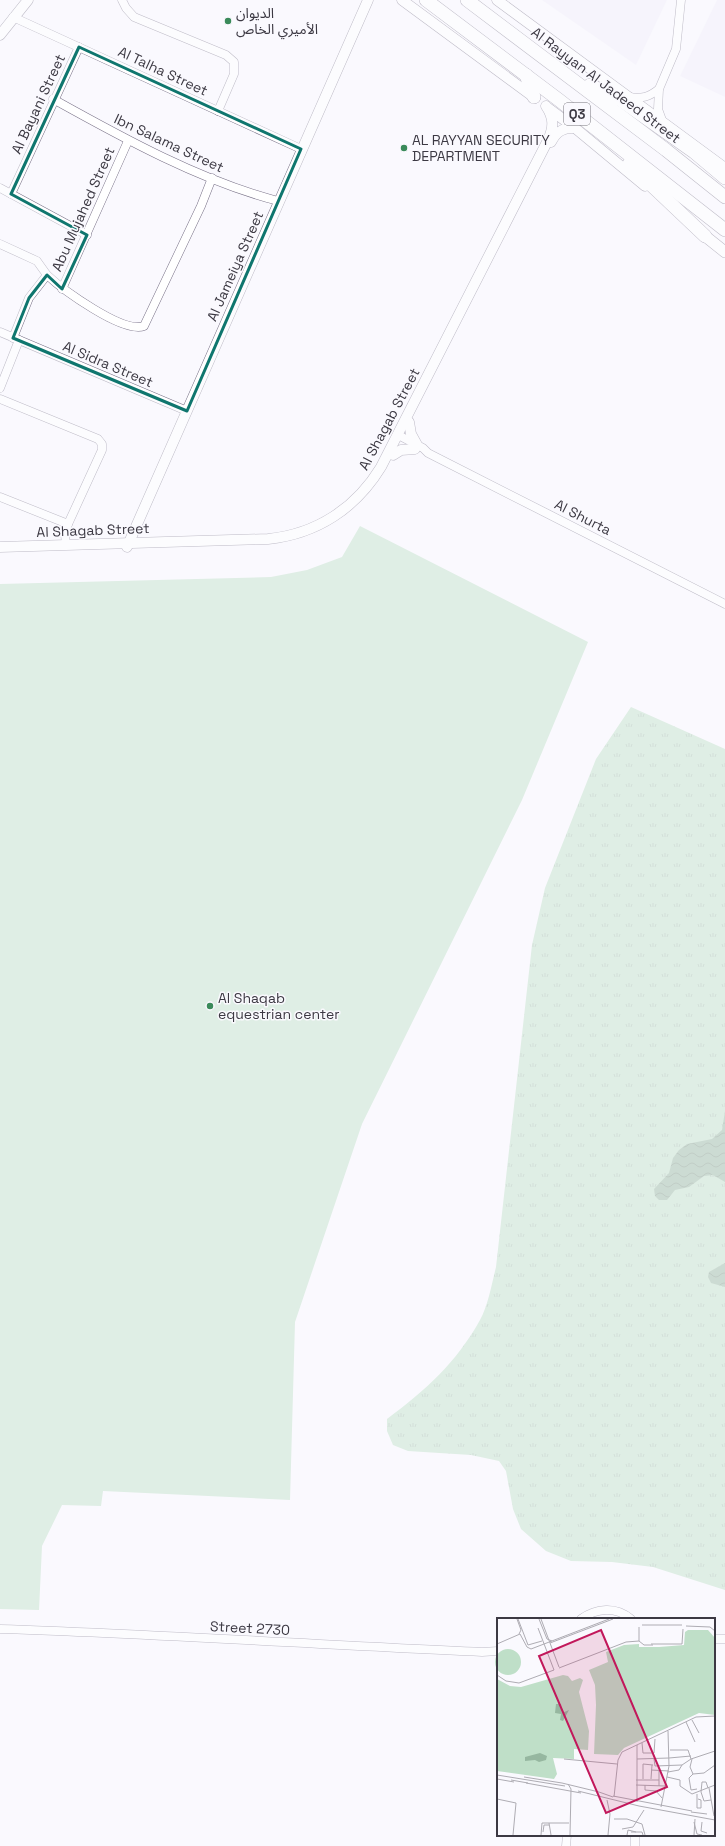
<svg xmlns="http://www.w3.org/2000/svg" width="725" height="1846" font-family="'Space Grotesk','Noto Sans Arabic',sans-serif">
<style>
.built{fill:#f2eefb}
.grass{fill:url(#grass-tufts)}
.garden{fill:#bfdfc8}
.water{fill:url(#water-waves)}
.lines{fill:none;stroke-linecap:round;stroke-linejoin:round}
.minor-casing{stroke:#787187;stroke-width:9}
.tertiary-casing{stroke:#787187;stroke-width:11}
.secondary-casing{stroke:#787187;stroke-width:12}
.trunk-casing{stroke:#787187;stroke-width:14}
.minor{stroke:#fff;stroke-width:8}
.tertiary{stroke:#fff;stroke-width:10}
.secondary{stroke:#fff;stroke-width:11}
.trunk{stroke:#fff;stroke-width:13}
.marked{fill:none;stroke:#0f766e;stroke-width:3;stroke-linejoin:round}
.poi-dot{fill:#3a8a5a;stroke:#faf9fe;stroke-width:1.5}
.labels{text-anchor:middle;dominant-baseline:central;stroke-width:3;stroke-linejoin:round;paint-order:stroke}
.shield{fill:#faf9fe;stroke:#75737b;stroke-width:1}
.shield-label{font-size:13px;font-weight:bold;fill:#3c3943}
.poi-label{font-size:14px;fill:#3c3943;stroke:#faf9fe;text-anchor:start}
.street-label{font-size:14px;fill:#3c3943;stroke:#faf9fe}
.inset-road{fill:none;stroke:#aeacb3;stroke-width:1}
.view{fill:#c2185b;fill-opacity:0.15;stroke:#c2185b;stroke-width:2}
.inset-edge{fill:none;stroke:#3c3943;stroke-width:2}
</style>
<defs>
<pattern id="grass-tufts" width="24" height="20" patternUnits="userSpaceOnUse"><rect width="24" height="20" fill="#bfdfc8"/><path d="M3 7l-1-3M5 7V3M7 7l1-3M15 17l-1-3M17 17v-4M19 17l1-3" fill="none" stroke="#a5c0ad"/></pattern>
<pattern id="water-waves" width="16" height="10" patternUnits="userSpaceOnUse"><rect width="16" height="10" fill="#96b7a0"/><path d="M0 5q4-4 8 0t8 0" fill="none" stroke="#7c9684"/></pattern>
</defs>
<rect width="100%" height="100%" fill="#faf9fe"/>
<g class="built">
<path d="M542,0h125l-31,65z"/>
<path d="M717,0h8v97l-45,-21z"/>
</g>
<path class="grass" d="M631,707l94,42v841l-72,-23 -41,-5 -41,-1 -25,-10 -25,-22 -8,-20 -7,-38 -7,-10 -28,-6 -63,-4 -15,-6 -6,-14v-12c39,-29 69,-56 93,-99 8,-14 12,-37 16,-53l36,-322 13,-57 51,-129z"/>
<path class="garden" d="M360,526l228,116 -66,158 -160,324 -67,198 -5,178 -187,-9 -2,15 -39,-1 -20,41 -3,64 -39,-1v-1025l271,-7 36,-7 35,-13z"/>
<g class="water">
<path d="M725,1111v71l-12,-7 -9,1 -15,11 -14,3 -8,10h-8l-4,-4 -1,-7 15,-16 4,-15 6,-8 8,-6 25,-5 10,-9z"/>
<path d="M725,1263v24l-14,-4 -3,-6 1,-5z"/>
</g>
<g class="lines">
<g class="minor-casing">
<g id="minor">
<path d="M122,0l4,8 8,9 92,38 8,7v12l-16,37"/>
<path d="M13,17l288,132"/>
<path d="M629,97c13,2 20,0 30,-8"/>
<path d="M53,99c70,39 148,82 225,102"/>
<path d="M662,120l-4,-11 1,-20 17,-40 5,-49"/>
<path d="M0,188l87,47"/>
<path d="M11,194l68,-147"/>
<path d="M0,244l37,17 10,14 -18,23 -16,40"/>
<path d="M47,275c15,14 76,59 97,51l57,-120 11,-28"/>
<path d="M62,289l66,-148"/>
<path d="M0,332l187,79"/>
<path d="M0,388l19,-48"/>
<path d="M0,399l98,40 4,5v6l-34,74 -3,10 1,11"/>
<path d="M402,437l21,11 5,5 297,151"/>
<path d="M0,497l68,27"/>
<path d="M581,1619c15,-11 35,-13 50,0"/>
<path d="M0,1629c161,5 321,16 482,23l16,-1"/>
<path d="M714,1639h11"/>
<path d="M566,1846l1,-11"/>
<path d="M635,1846v-11"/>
</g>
</g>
<g class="tertiary-casing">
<g id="tertiary">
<path d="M402,0l133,98"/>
<path d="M497,0l228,168"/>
<path d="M0,35l28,-35"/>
<path d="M548,108l27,20 70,58"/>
<path d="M551,142c5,-10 12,-15 24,-14"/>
<path d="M409,422l2,12 6,11"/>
<path d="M393,455l8,-5 14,-1"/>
<path d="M0,547l268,-8c49,-5 88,-31 113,-72l167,-327c6,-13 6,-22 -2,-34"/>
<path d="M127,547l241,-547"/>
</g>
</g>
<g class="secondary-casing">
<path id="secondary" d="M705,236l20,16"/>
</g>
<g class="trunk-casing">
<g id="trunk">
<path d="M426,0l133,100 166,130"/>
<path d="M467,0l199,150 59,47"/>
<path d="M526,75l8,22"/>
<path d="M590,85l29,14 75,53 31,26"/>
<path d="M629,164l76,72"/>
</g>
</g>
<use href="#minor" class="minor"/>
<use href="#tertiary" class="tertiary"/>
<use href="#secondary" class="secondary"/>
<use href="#trunk" class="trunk"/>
</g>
<path d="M0 0H725V1846H0ZM79,47l222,102 -114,262 -174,-73 16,-40 18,-23 15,14 25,-54 -76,-41z" fill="#faf9fe" fill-opacity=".55" fill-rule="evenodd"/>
<path class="marked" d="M79,47l222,102 -114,262 -174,-73 16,-40 18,-23 15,14 25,-54 -76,-41z"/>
<g class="poi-dot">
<circle cx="228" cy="21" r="4"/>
<circle cx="404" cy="148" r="4"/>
<circle cx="210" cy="1006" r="4"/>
</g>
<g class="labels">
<rect class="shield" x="564" y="103" width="26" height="22" rx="3"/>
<g class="shield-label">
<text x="577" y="114">Q3</text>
</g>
<g class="poi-label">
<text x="236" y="13">الديوان<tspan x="236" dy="16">الأميري الخاص</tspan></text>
<text x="412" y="140">AL RAYYAN SECURITY<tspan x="412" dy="16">DEPARTMENT</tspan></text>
<text x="218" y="998">Al Shaqab<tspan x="218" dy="16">equestrian center</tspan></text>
</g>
<g class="street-label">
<text transform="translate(163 71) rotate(25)">Al Talha Street</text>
<text transform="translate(606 85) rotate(37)">Al Rayyan Al Jadeed Street</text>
<text transform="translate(38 104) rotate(-65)">Al Bayani Street</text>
<text transform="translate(169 143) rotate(25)">Ibn Salama Street</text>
<text transform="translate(83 209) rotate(-66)">Abu Mujahed Street</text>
<text transform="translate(235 266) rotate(-66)">Al Jameiya Street</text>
<text transform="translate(108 364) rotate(23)">Al Sidra Street</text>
<text transform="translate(389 419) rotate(-62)">Al Shagab Street</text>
<text transform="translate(583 517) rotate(27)">Al Shurta</text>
<text transform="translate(93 530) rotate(-2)">Al Shagab Street</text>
<text transform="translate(250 1628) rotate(3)">Street 2730</text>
</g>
</g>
<g transform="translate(497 1618)">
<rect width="218" height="218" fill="#faf9fe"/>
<path d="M66,57l5,1 4,5 8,-3 3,2 -4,12 10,39 -1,19 -14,-1v10l-21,-1 4,16 -3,5 -57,-8v-92l13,7 11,1z" fill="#bfdfc8"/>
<path d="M191,12h20l7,8v77l-16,-2 -75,35 -6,7 -24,-1 2,-49 -1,-20 -6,-15 19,-8 -2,-10 18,-7 15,-1v3h20l25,-2 1,-13zM-2 44a13 13 0 1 1 26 0a13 13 0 1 1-26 0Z" fill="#bfdfc8"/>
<path d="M59,86h5l1,9 7,-3 -6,11 -3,-1 1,-6 -6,-1zM43,135l7,3 -1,4 -7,2 -4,-2 -10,1v-4z" fill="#96b7a0"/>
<path class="inset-road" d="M20,1l4,11 -2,4M21,1l10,26 14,-4M42,1l8,20 5,2M44,1l18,48M145,7h40M189,8l24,1 5,4M142,9v14M41,10l16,42M142,23l5,4h9M53,25l63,-24M0,26l23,-10 7,13 4,2 78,-30M154,26h31l1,-15M62,50l67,-26 13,-1M0,57l9,6 13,2 35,-13M195,102l7,13M189,104l9,20M145,125l1,10h11l1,-14M140,127v57M173,132h18l3,9M172,140l22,-2M67,141l53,5M140,141l32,-1M157,141l1,7 27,-1 9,-6 24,-8M195,141l-2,8 3,7M154,152l18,1M171,154l11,-2 3,-5M0,157l68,11M27,159l38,6 37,9M170,159l13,3v6l12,8 23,-9M0,161l17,3M146,161v-15l10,1M154,161l1,-14M14,162l17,3M139,162h23M29,165l55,10M71,166l3,5 -1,46M139,167l29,1M148,167v5l11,1 6,7M162,168v-15M212,170l5,28M200,171l-6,1 -2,-12 4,-4 11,-1 11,-8M81,173l61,15 76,14M102,174l14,5M204,174l1,-10h4l2,6M204,174l3,9 7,-1M200,176v14h4v-8l-3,-1M116,178l79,15M117,179l4,-37 4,-8 74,-35 19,-1M0,181l19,4 -3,32M110,182l3,14 -2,21M164,189l8,-41 -1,-35M194,194l16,2M117,201h13l15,5 3,11M197,204l3,12 5,1M205,204l-1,9 6,2M52,205l2,12M125,211l11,-2 11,-17M46,214l1,-7h5M134,214h11l1,3M44,217l1,-12h27M130,217l1,-5 8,2M197,217l1,-16"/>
<path class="view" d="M104,12l66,157 -61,26 -67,-157z"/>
<rect width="218" height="218" class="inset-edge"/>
</g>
</svg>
